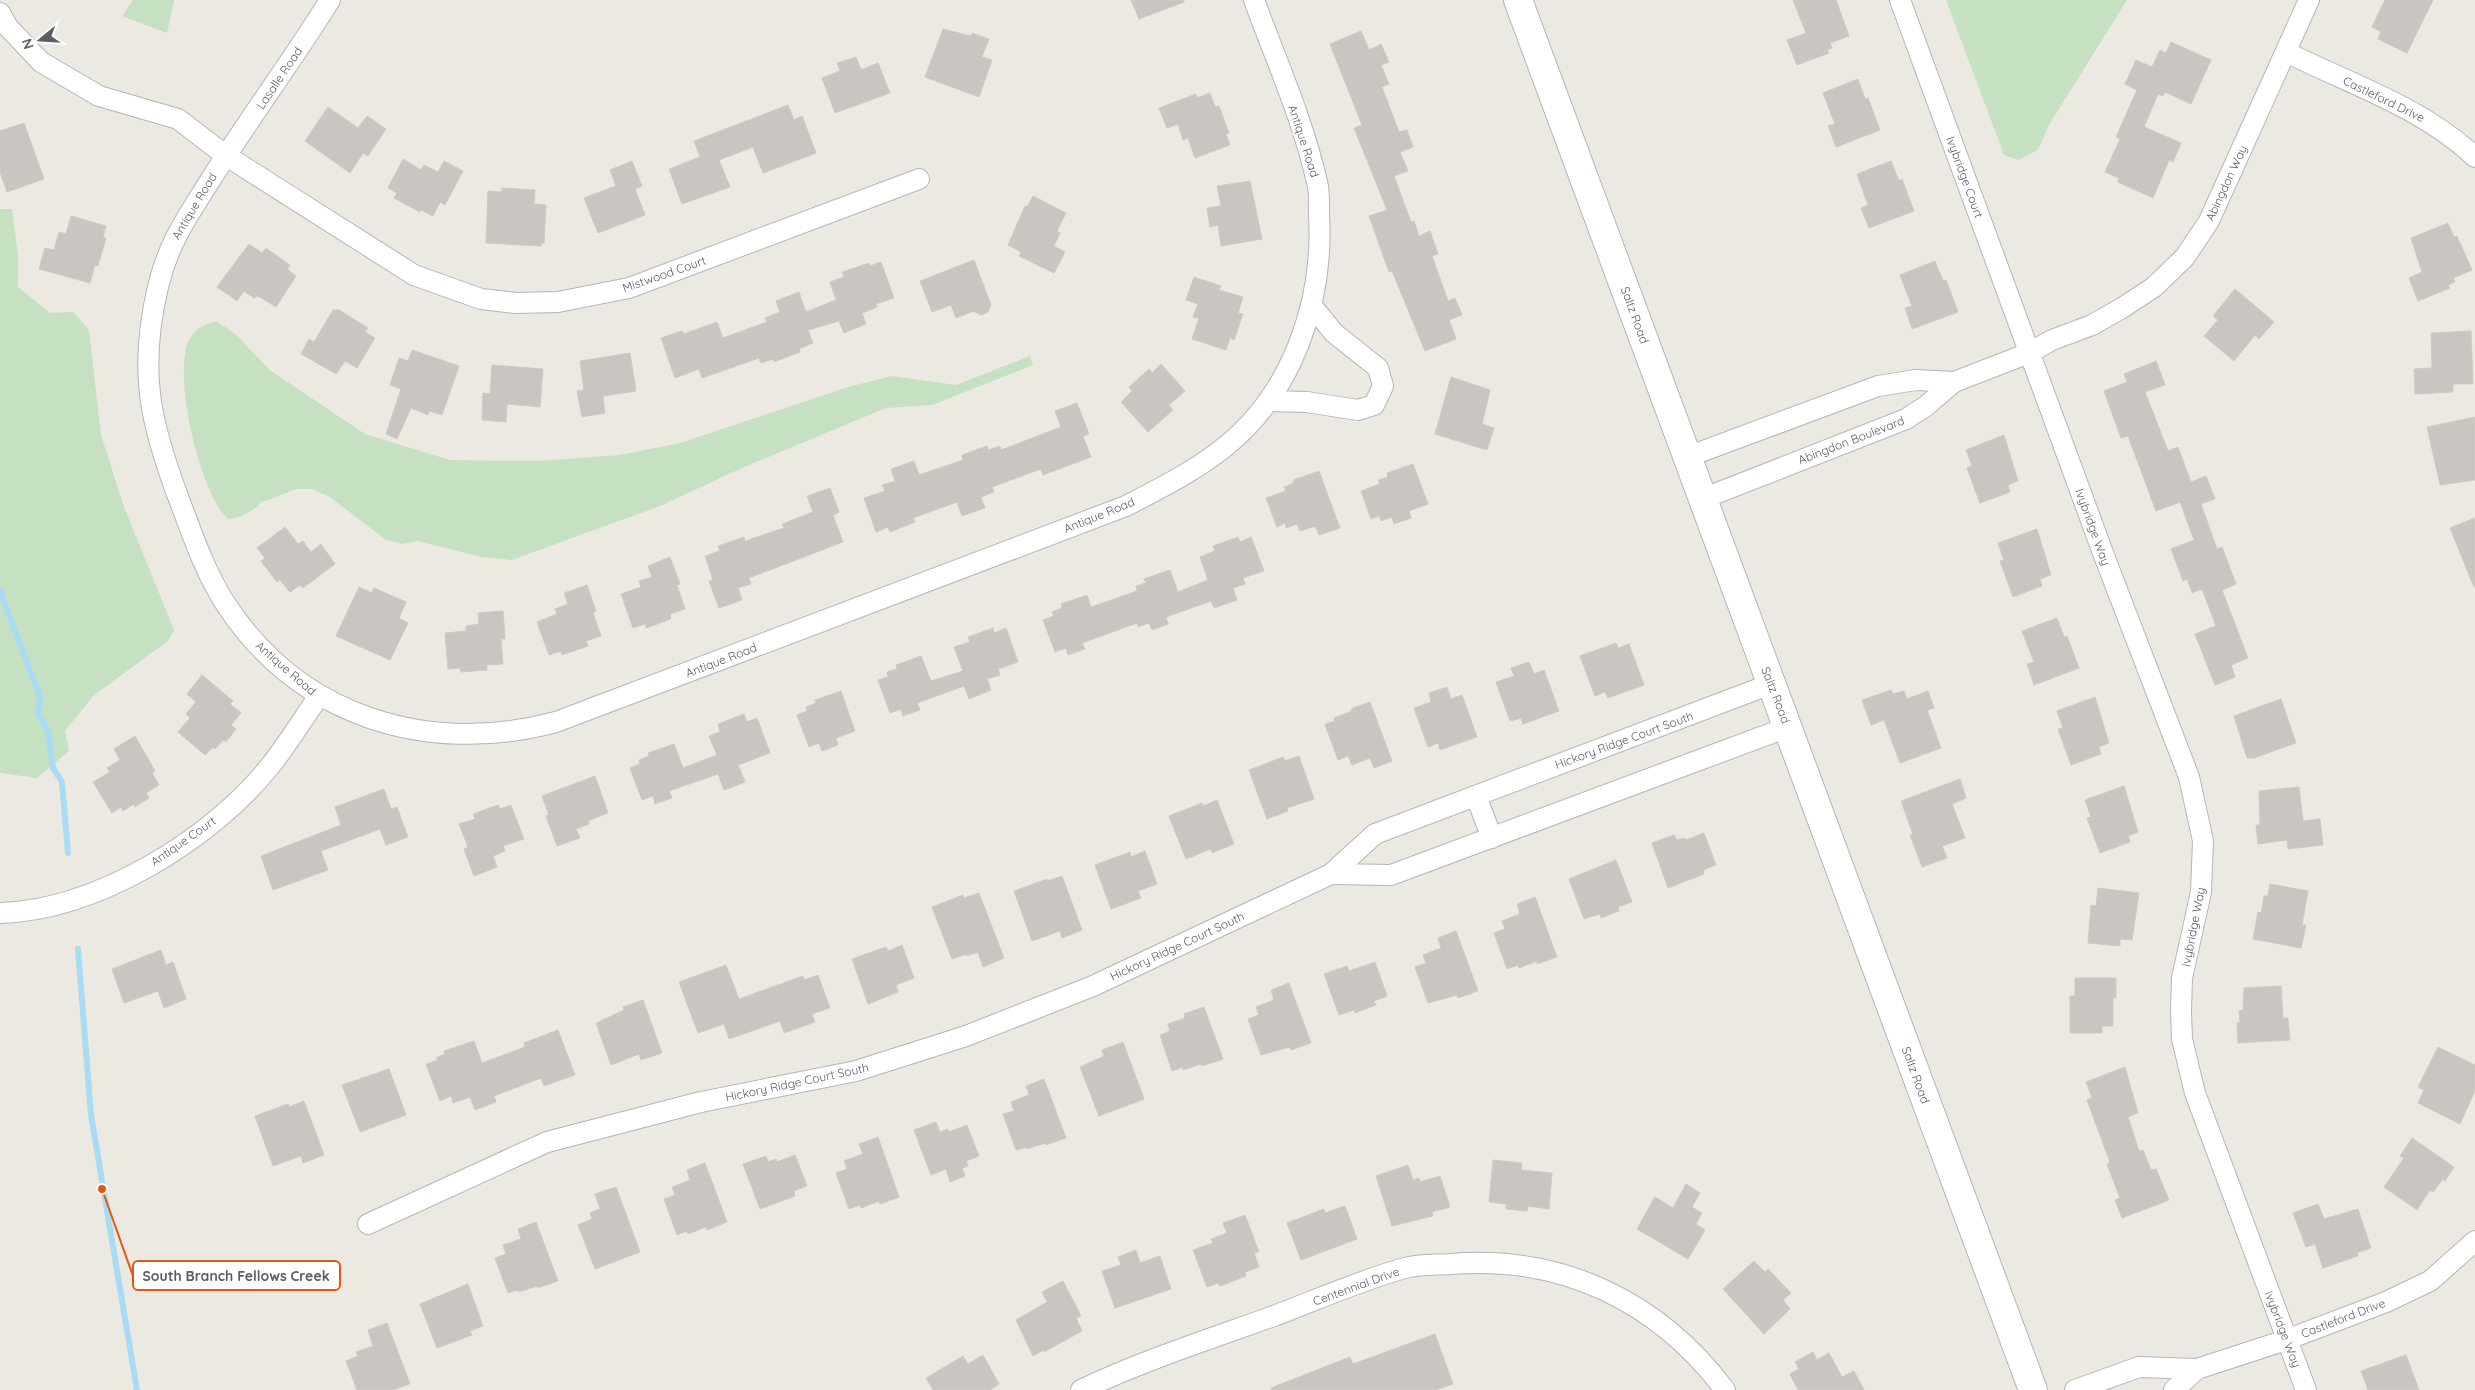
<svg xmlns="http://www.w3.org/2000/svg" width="2475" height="1390" font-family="Quicksand,sans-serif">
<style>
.green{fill:#c5e1c1}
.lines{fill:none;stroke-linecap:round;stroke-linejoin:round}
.stream{stroke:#a9dbf5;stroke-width:6}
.building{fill:#c9c5c1;stroke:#cfcac2}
.street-casing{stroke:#b3b5b8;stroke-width:22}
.secondary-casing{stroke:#b2b5b8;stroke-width:30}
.street{stroke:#fff;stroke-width:20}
.secondary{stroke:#fff;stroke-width:28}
.labels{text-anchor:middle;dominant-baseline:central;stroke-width:4;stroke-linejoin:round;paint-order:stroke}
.street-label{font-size:12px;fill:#5b5e61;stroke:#fff}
.leader{fill:none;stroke:#e15910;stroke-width:2}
.callout-dot{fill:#e15910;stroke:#fff;stroke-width:2}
.callout{fill:#fff;stroke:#e15910;stroke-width:2}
.callout-label{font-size:14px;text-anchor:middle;font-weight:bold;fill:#5b5e61}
</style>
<rect width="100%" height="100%" fill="#ece9e2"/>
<g class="green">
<path d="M133,0h41l-7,33 -45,-17z"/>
<path d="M1946,0h181l-78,125 -11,25 -19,10 -15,-5z"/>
<path d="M0,209h12l6,47v31l32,26 23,-1 16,18 12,105 23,72 50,123 -6,11 -74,54 -29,36 4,20 -32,27 -37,-5z"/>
<path d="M216,321l18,12 37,38 94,63 85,26 87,1 83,-6 60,-12 168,-56 44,-11 64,9 74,-29 3,9 -101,40 -46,3 -144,60 -82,38 -148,54 -30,-3 -64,-16 -16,3 -16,-4 -56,-43 -18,-8h-16l-36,14 -4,5 -17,9 -11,2c-28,-25 -56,-144 -39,-179 7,-12 15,-15 27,-19z"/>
</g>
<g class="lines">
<g class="stream">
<path d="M0,591l40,106 -2,16 10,19 5,36 9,14 6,71"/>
<path d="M78,949l13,166 46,275"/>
</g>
</g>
<g class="building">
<path d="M1131,0h53v2l-45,17z"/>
<path d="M1793,0h43l13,36 -19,7 2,5 -5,2 2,3 -32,12 -10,-25 19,-7z"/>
<path d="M2385,0h48l-26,53 -29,-14 3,-7 -9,-5z"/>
<path d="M943,29l28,7 1,-3 17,6 -7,18 10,3 -13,37 -54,-20z"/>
<path d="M1361,31l8,19 12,-6 8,18 -8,3 8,19 -7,3 17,45 8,-2 6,17 -13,5 8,19 -14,5 17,46 3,-1 5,15 11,-5 8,23 -6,2 16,45 7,-3 7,17 -13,5 7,19 -31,12 -33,-80 -3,1 -20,-56 18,-6 -33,-82 8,-3 -32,-81z"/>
<path d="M2171,42l40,18 -20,44 -26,-12 -2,4 -5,-2 -14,33 37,16 -8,19 -4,-2 -16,38 -35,-16 1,-4 -14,-6 15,-33 -4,-2 21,-47 -12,-6 11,-24 16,7 8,-17 6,3z"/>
<path d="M856,57l5,13 17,-7 12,30 -55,20 -13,-35 18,-7 -3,-8z"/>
<path d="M1858,79l7,20 3,-1 12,32 -44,17 -8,-21 7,-2 -12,-31z"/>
<path d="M1210,93l5,14 4,-1 10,27 -3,1 4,11 -35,13 -7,-20 -5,2 -5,-16 -11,4 -8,-20 37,-14 1,4z"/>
<path d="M788,105l6,15 8,-4 14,37 -53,20 -10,-26 -34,13 11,27 -48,17 -13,-35 31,-12 -6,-16z"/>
<path d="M328,107l30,21 9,-12 19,13 -18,27 -5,-3 -13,20 -45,-32z"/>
<path d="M24,123l20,56 -37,13 -7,-20v-41z"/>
<path d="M403,159l18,11 3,-5 14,7 6,-11 19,10 -18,34 -5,-3 -7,14 -12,-6 -1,2 -26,-14 3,-5 -9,-5z"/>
<path d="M632,161l10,25 -7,3 10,26 -47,18 -14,-35 32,-12 -6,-16z"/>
<path d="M1891,161l8,20 3,-2 12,32 -45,17 -8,-20 7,-3 -11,-31z"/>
<path d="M1250,181l12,58 -41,7 -3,-21 -8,2 -3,-19 14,-2 -4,-20z"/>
<path d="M502,188l33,2 -1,14 12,1 -2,38h-3v3l-55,-3 2,-52 14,1z"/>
<path d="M1033,196l33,17 -9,18 3,2 -6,13 11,6 -11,21 -35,-17 2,-4 -13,-7 17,-39 2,1z"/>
<path d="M71,216l35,10 -3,11 3,1 -8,28 -3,-1 -5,18 -51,-14 6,-21 9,2 5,-18 7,2z"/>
<path d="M2448,223l6,14 3,-1 15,34 -19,8 2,4 -7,3 2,3 -32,13 -9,-23 13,-6 -11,-34z"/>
<path d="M249,244l13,9 4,-5 24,17 -3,4 9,7 -20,31 -18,-11 -4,2 -10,-7 -7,10 -20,-14z"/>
<path d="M974,260l17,45 -3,7 -7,3 -7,-4 -18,7 -5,-13 -19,7 -12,-31z"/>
<path d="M1935,261l8,20 3,-1 12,32 -46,17 -7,-21 7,-2 -12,-31z"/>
<path d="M881,262l13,36 -18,6 1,3 -15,6 4,11 -22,9 -5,-12 -31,9 5,13 -14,6 1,3 -26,10 -1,-3 -12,4 -2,-5 -57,20 -3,-9 -24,9 -14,-40 21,-7 2,3 33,-12 6,16 44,-16 -2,-4 15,-6 -4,-11 23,-9 7,20 30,-12 -6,-18 14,-5 -2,-5 27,-9 1,3z"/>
<path d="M1194,277l27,9 -2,4 24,7 -5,16 5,1 -9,26 -4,-2 -4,12 -34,-11 7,-21 -6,-1 5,-13 -12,-4z"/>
<path d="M2235,289l39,33 -15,17 -4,-4 -21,26 -30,-25 14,-16 -5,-4z"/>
<path d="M333,310h6l29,18 -3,4 10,6 -18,30 -12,-7 -9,13 -35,-20 8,-15 5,3z"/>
<path d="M2471,331l2,53h-20v8l-38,2 -1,-25 18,-1 -1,-35z"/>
<path d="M412,350l47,16 -17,49 -13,-4 -1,4 -17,-7 -14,31 -11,-5 15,-45 -11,-4 9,-27 9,3z"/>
<path d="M630,353l6,38 -33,5 2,17 -23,4 -5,-26 7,-1 -4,-29z"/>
<path d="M2156,361l9,24 -20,7 23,59 10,-4 13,35 15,-6 9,23 -14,5 16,45 5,-2 14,37 -14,6 26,68 -17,7 4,12 -20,8 -20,-51 21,-8 -14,-37 -10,4 -5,-14 -4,2 -12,-32 23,-9 -14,-38 -24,9 -28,-75 -7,2 -17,-47 23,-9 -3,-8z"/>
<path d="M1161,364l24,27 -16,14 4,5 -25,22 -27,-30 11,-11 -3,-4 20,-18 3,4z"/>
<path d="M492,365l51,4 -3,38 -33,-3 -1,18 -24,-2 1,-27 7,1z"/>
<path d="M1451,377l39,13 -8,34 12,4 -7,22 -52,-16z"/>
<path d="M1077,403l12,31 -6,2 8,21 -48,18 -2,-6 -49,18 2,5 -13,5 4,11 -23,8 -5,-14 -44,16 2,4 -25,10 -2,-5 -12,5 -12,-34 21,-7 -3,-6 13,-4 -4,-12 23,-8 5,14 44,-15 -1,-5 25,-9 1,4 12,-4 1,4 60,-23 -6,-16z"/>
<path d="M2475,417v63l-35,5 -13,-58z"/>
<path d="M2004,435l14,46 -10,4 2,7 -30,11 -13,-35 5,-2 -6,-16z"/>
<path d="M1413,464l15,40 -19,7 2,7 -17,6 -2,-7 -11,4 -2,-5 -8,3 -10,-28 19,-7 -2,-4 10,-3 -1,-4z"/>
<path d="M1319,471l21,57 -21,7 -4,-9 -15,5 -3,-7 -11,4 -1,-5 -8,4 -11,-29 20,-7 -2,-4 10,-4 -1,-3z"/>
<path d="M830,488l9,24 -6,3 10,27 -94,36 2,6 -13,4 4,12 -23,8 -10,-27 4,-1 -8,-24 15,-5 -2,-5 26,-9 1,4 39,-13 -2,-4 31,-12 -6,-16z"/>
<path d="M2475,518v69h-1l-24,-59z"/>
<path d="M285,527l13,17 5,-3 8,11 10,-8 14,20 -32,24 -3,-3 -10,7 -10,-12 -3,2 -16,-21 4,-3 -8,-10z"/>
<path d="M2037,529l14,46 -11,4 2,7 -29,11 -13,-36 4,-1 -6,-17z"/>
<path d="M1238,537l2,5 11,-5 13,34 -21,7 2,6 -12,4 4,12 -23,8 -3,-7 -45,16 2,7 -16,6 -3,-7 -11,4 -1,-4 -55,20 3,6 -17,6 -2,-7 -11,4 -12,-32 11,-4 -2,-4 10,-4 -1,-4 26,-9 4,12 46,-16 -1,-5 10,-3 -2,-4 26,-9 8,22 30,-12 -8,-23 15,-6 -2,-5z"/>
<path d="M670,557l10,27 -3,1 8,24 -15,5 1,5 -25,9 -1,-4 -12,4 -12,-34 20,-7 -2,-6 13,-4 -4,-11z"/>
<path d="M587,585l9,26 -3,2 8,23 -15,5 2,5 -26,9 -1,-4 -12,4 -12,-33 20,-8 -2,-5 13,-5 -4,-11z"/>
<path d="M359,587l13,6 2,-5 32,14 -7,16 9,5 -18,37 -54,-24z"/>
<path d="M503,611l2,28h-4l2,25 -16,1v5l-26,2 -1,-4 -12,1 -3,-36 21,-2v-5l13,-2 -1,-11z"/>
<path d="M2057,618l7,19 3,-1 12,32 -45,17 -7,-21 7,-2 -12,-31z"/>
<path d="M993,628l1,5 12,-5 12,34 -20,7 2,6 -13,4 4,11 -22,9 -5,-13 -47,17 3,7 -17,6 -2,-7 -11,4 -12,-33 10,-3 -1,-5 10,-3 -1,-4 25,-9 10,25 32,-10 -9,-24 16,-5 -2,-5z"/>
<path d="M1616,643l2,5 11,-4 15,41 -36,13 -3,-6 -10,4 -15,-40z"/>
<path d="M1529,662l5,12 10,-4 15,41 -36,13 -2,-6 -11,3 -14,-39 18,-6 -3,-8z"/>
<path d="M202,675l31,26 -3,3 11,9 -10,12 5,4 -10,13 -3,-2 -8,9 -2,-2 -8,8 -27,-23 12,-14 -4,-4 10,-12 -9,-8z"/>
<path d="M1447,687l4,12 11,-4 15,42 -37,13 -2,-7 -10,4 -14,-39 17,-6 -2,-9z"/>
<path d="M1891,690l2,4 11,-3 3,8 21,-8 6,17 -7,2 14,38 -41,15 -16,-43 -13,5 -9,-25z"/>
<path d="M841,691l14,40 -19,7 2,7 -16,6 -3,-8 -10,4 -12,-32 10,-4 -1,-4 10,-4 -1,-3z"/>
<path d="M2095,697l14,46 -10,4 2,7 -30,11 -13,-36 5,-1 -6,-17z"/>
<path d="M2281,699l15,44 -42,15h-7l-13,-42z"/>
<path d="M1370,702l22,59 -18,7 -4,-10 -18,7 -4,-9 -10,4 -13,-36 10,-3 -1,-3 18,-7 -1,-2z"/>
<path d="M744,714l3,8 10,-4 13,35 -32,12 7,17 -21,8 -6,-16 -49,17 3,7 -17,6 -2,-8 -11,4 -12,-32 10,-4 -1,-4 10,-4 -1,-3 26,-9 9,24 34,-13 -8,-19 11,-4 -2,-8z"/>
<path d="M135,736l20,35 -3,2 7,12 -13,8 3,5 -14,9 -1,-3 -11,7 -2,-4 -9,6 -19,-31 17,-10 -3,-4 13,-8 -6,-11z"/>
<path d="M1299,756l15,43 -27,9 1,3 -21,8 -18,-49 34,-13 2,4z"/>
<path d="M595,776l13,37 -20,8 1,3 -13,5 4,9 -23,8 -11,-30 3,-1 -7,-19z"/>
<path d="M1960,779l6,19 -14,6 13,34 -23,8 5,12 -25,9 -12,-32 3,-1 -12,-33z"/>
<path d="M2124,786l14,46 -10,4 2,6 -30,11 -13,-35 4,-1 -6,-17z"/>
<path d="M2299,787l4,34 17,-2 3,26 -35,4 -1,-9 -29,4 -2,-19h4l-1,-34z"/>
<path d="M384,789l7,20 6,-2 11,30 -22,8 -6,-16 -59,22 7,19 -55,20 -12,-34 80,-31 -6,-18z"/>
<path d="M1217,800l17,44 -22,9 -1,-4 -25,10 -17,-43 33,-13 1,3z"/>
<path d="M498,805l2,4 11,-4 13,34 -21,7 2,5 -12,5 4,11 -23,9 -10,-27 4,-2 -9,-23 16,-5 -2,-5z"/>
<path d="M1704,833l12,32 -13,5 1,4 -36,14 -16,-45 22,-8 3,5 8,-2 1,2z"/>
<path d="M1145,851l12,33 -19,7 3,7 -30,11 -16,-44 35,-13 1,5z"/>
<path d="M1616,860l16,42 -14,5 1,4 -18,7 -1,-4 -16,5 -15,-40z"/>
<path d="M1062,876l20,54 -20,8 -2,-7 -28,10 -18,-50 33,-12v2z"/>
<path d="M2270,884l38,7 -6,34h4l-5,23 -48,-9 5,-27 3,1 3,-17h4z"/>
<path d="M2098,888l41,5 -7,47 -12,-1v7l-32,-3 3,-38 5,1z"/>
<path d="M979,893l25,65 -21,9 -5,-15 -11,4 -1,-2 -14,5 -20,-52 31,-12 1,3z"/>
<path d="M1535,897l22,60 -20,7v-3l-18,7 -1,-3 -11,4 -13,-36 11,-4 -3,-8 18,-7 -3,-10z"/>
<path d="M1456,931l22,60 -20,7 -1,-3 -29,8 -13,-36 11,-4 -3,-8 18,-7 -3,-10z"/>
<path d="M902,945l12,33 -18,7 2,7 -30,12 -16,-45 34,-12 2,4z"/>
<path d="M161,950l5,15 7,-3 13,37 -22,9 -6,-17 -34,12 -12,-34z"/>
<path d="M1375,962l12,34 -13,5 2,4 -21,8 -1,-3 -15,5 -15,-41 23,-8 2,5z"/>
<path d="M726,965l13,34 64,-23 1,4 14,-5 12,33 -18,6 3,8 -31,11 -4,-12 -51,18 -5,-15 -26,9 -19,-51z"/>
<path d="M2075,978h41v20h-3v28h-11v7h-32v-37h5z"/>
<path d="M1289,983l22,60 -20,7 -1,-3 -29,8 -13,-36 11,-4 -3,-8 18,-7 -3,-10z"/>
<path d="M2281,986l2,32h5l2,22 -52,3 -1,-20 3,-1 -1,-11 4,-1 1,-22z"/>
<path d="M643,1000l19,53 -21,7 -2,-6 -28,11 -15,-42 28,-13 -1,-3z"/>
<path d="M1204,1007l19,52 -21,7 -1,-2 -18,6v-3l-11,4 -12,-36 10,-4 -2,-7 17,-6 -1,-4z"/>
<path d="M558,1030l17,45 -31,11 -3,-8 -47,18 2,6 -21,8 -5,-13 -17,6 -2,-7 -11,5 -14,-37 12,-4 -2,-2 9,-4 -1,-3 30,-10 8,22 43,-16 -1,-4z"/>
<path d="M1123,1042l21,57 -45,17 -19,-49 24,-11 -2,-6z"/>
<path d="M2438,1047l37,18v26l-15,33 -42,-21 6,-13 -6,-3z"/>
<path d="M2125,1067l13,46 -10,4 11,34 4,-1 8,20 5,-1 13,31 -47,18 -7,-18 5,-2 -13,-34 3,-2 -23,-62 5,-2 -6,-16z"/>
<path d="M389,1069l17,46 -46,17 -18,-47z"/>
<path d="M1044,1079l22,59 -20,7 -1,-2 -18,6v-2l-11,3 -13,-36 11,-3 -3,-9 18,-7 -3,-9z"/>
<path d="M304,1101l20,54 -21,8 -2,-7 -28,10 -18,-50 33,-12 1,3z"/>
<path d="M936,1122l4,10 8,-3 1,3 18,-7 12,31 -13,5 2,5 -6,2 3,8 -15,6 -4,-13 -15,6 -17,-45z"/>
<path d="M878,1137l21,60 -19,7 -1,-3 -18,7 -1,-3 -11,4 -13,-36 11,-4 -3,-8 19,-7 -4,-10z"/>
<path d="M2412,1138l42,29 -9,14 -2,-2 -10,13 -3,-2 -13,20 -33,-23 20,-29 -4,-2z"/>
<path d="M795,1155l12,31 -13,5 1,5 -35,13 -17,-45 23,-8 2,6 8,-3 1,3z"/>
<path d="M1493,1160l29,3 -1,7 31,3 -3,36 -21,-3 -1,5 -21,-2v-5l-17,-2z"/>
<path d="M705,1163l22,59 -20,8 -1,-3 -18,7 -1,-3 -10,4 -13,-36 11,-4 -3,-8 18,-7 -3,-10z"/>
<path d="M1408,1165l5,15 6,-2 1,4 20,-6 10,31 -18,5 1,4 -41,10 -16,-50z"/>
<path d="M1686,1184l14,9 -8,14 10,6 -6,11 9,6 -17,29 -51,-30 18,-32 18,11z"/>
<path d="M616,1187l24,65 -45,17 -17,-44 14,-6 -2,-6 10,-4 -5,-15z"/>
<path d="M2318,1204l6,15 34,-10 13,39 -14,5 1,3 -35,12 -8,-24 -9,3 -13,-34z"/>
<path d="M1345,1206l12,33 -56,21 -14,-37 37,-14 1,4z"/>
<path d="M1245,1215l14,37 -5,1 5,14 -14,5 1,4 -26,10 -2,-3 -11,4 -14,-37 20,-7 -2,-4 16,-6 -4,-10z"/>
<path d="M536,1222l22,59 -20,7 -1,-2 -18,6 -1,-2 -10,3 -13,-35 11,-4 -3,-9 18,-6 -3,-10z"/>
<path d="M1136,1250l4,13 20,-7 11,33 -56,19 -13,-37 19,-6 -3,-8z"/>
<path d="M1754,1261l11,11 3,-3 23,24 -8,7 7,9 -26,25 -41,-45z"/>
<path d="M1063,1281l18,35 -5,2 6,13 -38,21v-2l-11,6 -17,-36 31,-18 -5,-10z"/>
<path d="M468,1284l15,42 -13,5 2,4 -35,13 -17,-44z"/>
<path d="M387,1323l23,61 -17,6h-36l-11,-29 12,-5 -2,-4 17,-6 -5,-16z"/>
<path d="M1435,1334l18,50 -18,6h-164v-2l79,-31 3,7z"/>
<path d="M1813,1352l4,8 12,-7 13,24 12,-6 10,19h-66l-8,-16 9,-5 -4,-7z"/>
<path d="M983,1355l16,29 -9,6h-57l-7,-12 37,-22 5,8z"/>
<path d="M2406,1355l13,35h-51l-7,-19z"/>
</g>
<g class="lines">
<g class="street-casing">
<g id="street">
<path d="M330,0c-38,61 -81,119 -119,179 -23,37 -43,64 -53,108 -20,84 -8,136 22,215 13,34 25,70 45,101 74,114 202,153 331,119l570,-216c35,-18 69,-35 100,-60 67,-54 98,-146 93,-230 0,-11 1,-23 -2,-34 -14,-62 -41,-122 -63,-182"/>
<path d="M1900,0l203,553 86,224 14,64 -2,51 -19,86 -1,34 1,27 13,54 111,297"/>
<path d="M0,13l8,14 33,35 58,34 79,23 47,36 189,120 67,24 35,4 42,-1 71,-14 290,-109"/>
<path d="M2286,52c64,32 136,55 189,105"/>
<path d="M1954,382l75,-29 23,-13 40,-15 30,-17 32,-21 31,-30 24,-36 100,-221"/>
<path d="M1269,401l38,1 51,8 16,-5 9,-19 -5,-18 -44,-35 -22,-27"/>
<path d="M1687,457l191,-71 38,-6 38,2 -28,24 -20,13 -204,80"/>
<path d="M1476,796l16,42"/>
<path d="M1331,874l60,1 397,-148"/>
<path d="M0,913c97,-3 211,-73 271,-148 17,-22 32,-46 48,-69"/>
<path d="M368,1224l179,-82 154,-40 155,-31 110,-35 127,-50 238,-112 44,-40 396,-150"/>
<path d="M2197,1369l89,-29 100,-38 44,-21 45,-40"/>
<path d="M1081,1390c61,-29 126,-50 190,-73 43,-16 90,-37 134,-49 14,-4 31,-3 46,-4 111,-9 207,37 274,126"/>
<path d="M2075,1390l64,-23 58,2 -23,21"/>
</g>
</g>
<g class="secondary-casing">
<path id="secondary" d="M1518,0l515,1390"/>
</g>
<use href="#street" class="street"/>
<use href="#secondary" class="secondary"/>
</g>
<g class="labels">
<g class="street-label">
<text transform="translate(279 78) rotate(-56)">Lasalle Road</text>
<text transform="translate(2384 99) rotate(26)">Castleford Drive</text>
<text transform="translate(1304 141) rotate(72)">Antique Road</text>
<text transform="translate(1965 177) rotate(70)">Ivybridge Court</text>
<text transform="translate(2226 183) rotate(-65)">Abingdon Way</text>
<text transform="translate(194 206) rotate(-59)">Antique Road</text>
<text transform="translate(664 274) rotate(-19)">Mistwood Court</text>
<text transform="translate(1635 315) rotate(70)">Saltz Road</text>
<text transform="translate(1851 440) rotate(-21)">Abingdon Boulevard</text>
<text transform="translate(1099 515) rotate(-22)">Antique Road</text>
<text transform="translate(2093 527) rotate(70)">Ivybridge Way</text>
<text transform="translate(721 660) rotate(-21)">Antique Road</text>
<text transform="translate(286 668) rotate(41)">Antique Road</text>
<text transform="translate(1776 695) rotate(69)">Saltz Road</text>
<text transform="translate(1624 740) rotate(-20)">Hickory Ridge Court South</text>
<text transform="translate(183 841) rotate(-35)">Antique Court</text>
<text transform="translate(2193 927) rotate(-79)">Ivybridge Way</text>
<text transform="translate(1177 946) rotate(-25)">Hickory Ridge Court South</text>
<text transform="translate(1916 1075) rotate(70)">Saltz Road</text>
<text transform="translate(797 1082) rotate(-12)">Hickory Ridge Court South</text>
<text transform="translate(1356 1286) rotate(-20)">Centennial Drive</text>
<text transform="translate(2343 1318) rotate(-21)">Castleford Drive</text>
<text transform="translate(2283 1329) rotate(69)">Ivybridge Way</text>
</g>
</g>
<path class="leader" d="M102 1189L133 1276"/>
<circle class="callout-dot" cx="102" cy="1189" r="5"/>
<rect class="callout" x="133" y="1261" width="207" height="29" rx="5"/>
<g class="callout-label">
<text x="236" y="1281">South Branch Fellows Creek</text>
</g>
<g transform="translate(40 40) rotate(252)" stroke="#ffffff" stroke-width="4" paint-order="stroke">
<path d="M0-4L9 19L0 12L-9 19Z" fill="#5b5e61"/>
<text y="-8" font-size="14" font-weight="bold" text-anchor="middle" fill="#5b5e61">N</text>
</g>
</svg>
